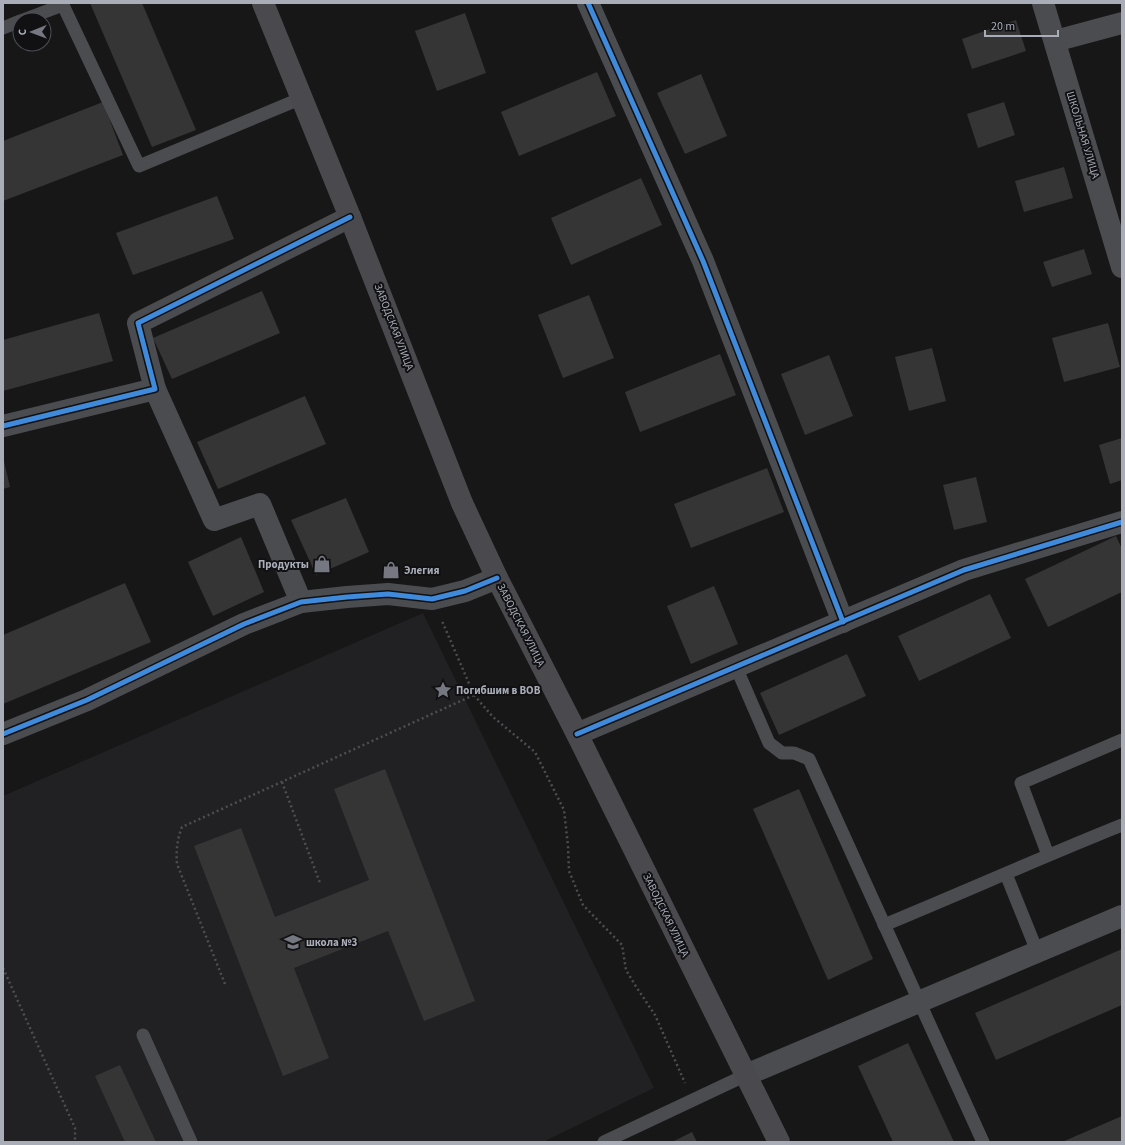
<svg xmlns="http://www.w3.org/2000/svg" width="1125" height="1145" font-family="'Source Sans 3',sans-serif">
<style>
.built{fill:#212123}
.building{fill:#353536}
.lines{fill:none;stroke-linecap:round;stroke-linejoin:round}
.path{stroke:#4d4e52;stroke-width:2.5;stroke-dasharray:2 3;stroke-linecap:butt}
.service{stroke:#4b4c50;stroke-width:13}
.minor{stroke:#4b4c50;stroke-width:22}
.secondary{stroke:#4a4a4e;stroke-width:22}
.cycleway-casing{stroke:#111113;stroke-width:8}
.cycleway{stroke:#408adc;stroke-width:5}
.labels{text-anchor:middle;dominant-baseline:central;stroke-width:4;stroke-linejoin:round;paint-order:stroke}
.street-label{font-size:11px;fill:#a8adb8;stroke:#111113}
.poi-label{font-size:11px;font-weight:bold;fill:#a8adb8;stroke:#111113;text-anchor:start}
</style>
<rect width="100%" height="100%" fill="#171717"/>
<path class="built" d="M423,613l231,475 -111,54h-540v-346z"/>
<g class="building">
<path d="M90,3h52l54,127 -44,17z"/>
<path d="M465,13l21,60 -49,18 -22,-60z"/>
<path d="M1016,20l10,31 -54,18 -10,-30z"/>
<path d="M597,72l19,44 -97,40 -18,-44z"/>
<path d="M701,74l26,62 -42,18 -28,-61z"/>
<path d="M103,102l20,53 -120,46v-60z"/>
<path d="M1004,102l11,33 -37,13 -11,-34z"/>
<path d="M1064,167l9,31 -49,14 -9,-31z"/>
<path d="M641,178l21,47 -91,40 -20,-47z"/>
<path d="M217,196l17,43 -101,36 -17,-42z"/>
<path d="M1084,249l8,25 -40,13 -9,-25z"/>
<path d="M262,291l18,42 -108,46 -19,-41z"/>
<path d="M589,295l25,63 -51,20 -25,-63z"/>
<path d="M99,313l14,48 -110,30v-51z"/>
<path d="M1108,323l12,44 -56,15 -12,-44z"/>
<path d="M932,348l14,53 -37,10 -14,-54z"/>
<path d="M720,354l16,41 -96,37 -15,-40z"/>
<path d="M829,355l24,61 -48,19 -24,-61z"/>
<path d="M305,396l21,48 -108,45 -21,-47z"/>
<path d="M1122,438v42l-12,4 -11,-39z"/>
<path d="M4,461l6,26 -7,2v-27z"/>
<path d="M767,468l17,44 -93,36 -17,-44z"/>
<path d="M976,477l11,45 -33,8 -11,-45z"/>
<path d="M346,498l23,54 -53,23 -25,-55z"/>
<path d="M1116,536l6,13v43l-74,35 -23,-48z"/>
<path d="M241,537l23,55 -51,24 -25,-54z"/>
<path d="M125,583l26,59 -148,62v-69z"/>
<path d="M714,586l24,58 -47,20 -24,-58z"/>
<path d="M990,594l21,44 -92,43 -21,-45z"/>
<path d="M847,654l19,42 -87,39 -19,-42z"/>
<path d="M385,769l90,232 -51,20 -36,-90 -94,37 35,90 -46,18 -89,-230 47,-18 34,89 94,-37 -35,-91z"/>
<path d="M799,789l74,170 -45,21 -75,-171z"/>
<path d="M1122,949v56l-126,55 -21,-47z"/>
<path d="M908,1043l46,99h-61l-35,-76z"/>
<path d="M120,1065l36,77h-31l-30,-66z"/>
<path d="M1122,1116v26h-60z"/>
<path d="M692,1132l5,10h-25z"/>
</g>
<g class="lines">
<g class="path">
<path d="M474,695l19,22 42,35 29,58 4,36 1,25 14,34 39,40 4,25 9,15 20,30 30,68"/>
<path d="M282,782l38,101"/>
<path d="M3,968l72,160v14"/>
<path d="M225,984l-48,-120c-1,-13 0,-24 5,-37l292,-132 -32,-74"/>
</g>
<g class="service">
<path d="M62,3l77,163 163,-68"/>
<path d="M23,20l40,-15"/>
<path d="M3,28l17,-7"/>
<path d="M736,667l33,76 13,10h12l15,6 174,383"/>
<path d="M1048,855l-27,-72 101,-43"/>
<path d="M1006,874l31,77"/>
<path d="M884,925c80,-33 158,-68 238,-100"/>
<path d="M143,1035l48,107"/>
<path d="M604,1142l142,-67"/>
</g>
<g class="minor">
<path d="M588,3l115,258 140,361"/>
<path d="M1043,3l79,264"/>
<path d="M1055,41l67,-18"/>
<path d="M155,389l59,131 46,-16 41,98"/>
<path d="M3,426l152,-37 -17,-66 212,-106"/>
<path d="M3,734l84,-34 157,-76 57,-22 46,-5 41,-3 44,5 33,-8 32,-13"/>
<path d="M577,734l387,-164 158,-48"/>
<path d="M746,1075l376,-159"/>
</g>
<path class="secondary" d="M263,3l87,214 112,286 35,75 80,156 202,408"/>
<g class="cycleway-casing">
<g id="cycleway">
<path d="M588,3l115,258 140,361"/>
<path d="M3,426l152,-37 -17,-66 212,-106"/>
<path d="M3,734l84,-34 157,-76 57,-22 46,-5 41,-3 44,5 33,-8 32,-13"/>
<path d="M577,734l387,-164 158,-48"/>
</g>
</g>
<use href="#cycleway" class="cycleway"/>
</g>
<defs>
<g id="shop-bare" transform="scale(1.38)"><path d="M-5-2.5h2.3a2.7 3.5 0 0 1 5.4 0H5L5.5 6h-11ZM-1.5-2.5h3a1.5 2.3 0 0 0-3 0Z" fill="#757880" stroke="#111113" stroke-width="2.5" paint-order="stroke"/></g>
<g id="sight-bare" transform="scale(1.38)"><path d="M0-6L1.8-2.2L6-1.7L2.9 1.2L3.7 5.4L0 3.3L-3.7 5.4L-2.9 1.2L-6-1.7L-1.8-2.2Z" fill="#757880" stroke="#111113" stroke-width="2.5" paint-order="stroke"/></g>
<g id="school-bare" transform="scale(1.38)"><path d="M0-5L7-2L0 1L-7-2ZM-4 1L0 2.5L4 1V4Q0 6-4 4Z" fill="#757880" stroke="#111113" stroke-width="2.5" paint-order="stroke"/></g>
</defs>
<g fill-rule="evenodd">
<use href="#shop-bare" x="322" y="564"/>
<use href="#shop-bare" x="391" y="570"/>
<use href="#sight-bare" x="443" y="690"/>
<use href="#school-bare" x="293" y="942"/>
</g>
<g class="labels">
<g class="street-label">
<text transform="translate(1083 135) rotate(73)">ШКОЛЬНАЯ УЛИЦА</text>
<text transform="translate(394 327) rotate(69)">ЗАВОДСКАЯ УЛИЦА</text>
<text transform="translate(521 625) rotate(63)">ЗАВОДСКАЯ УЛИЦА</text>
<text transform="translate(666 915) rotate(64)">ЗАВОДСКАЯ УЛИЦА</text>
</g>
<g class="poi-label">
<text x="309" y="564" text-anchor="end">Продукты</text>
<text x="404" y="570">Элегия</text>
<text x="456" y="690">Погибшим в ВОВ</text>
<text x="306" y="942">школа №3</text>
</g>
</g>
<rect width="1125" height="1145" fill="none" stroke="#a8adb8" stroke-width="8"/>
<g transform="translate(32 32) rotate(269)"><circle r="19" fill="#111113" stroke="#4d4f55"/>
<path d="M0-3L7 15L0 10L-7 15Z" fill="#757880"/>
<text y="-6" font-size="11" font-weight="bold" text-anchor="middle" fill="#a8adb8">С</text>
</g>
<path d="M985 30v6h73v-6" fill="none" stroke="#a8adb8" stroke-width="2"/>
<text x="991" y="30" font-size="12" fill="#a8adb8" stroke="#111113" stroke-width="3" paint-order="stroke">20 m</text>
</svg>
